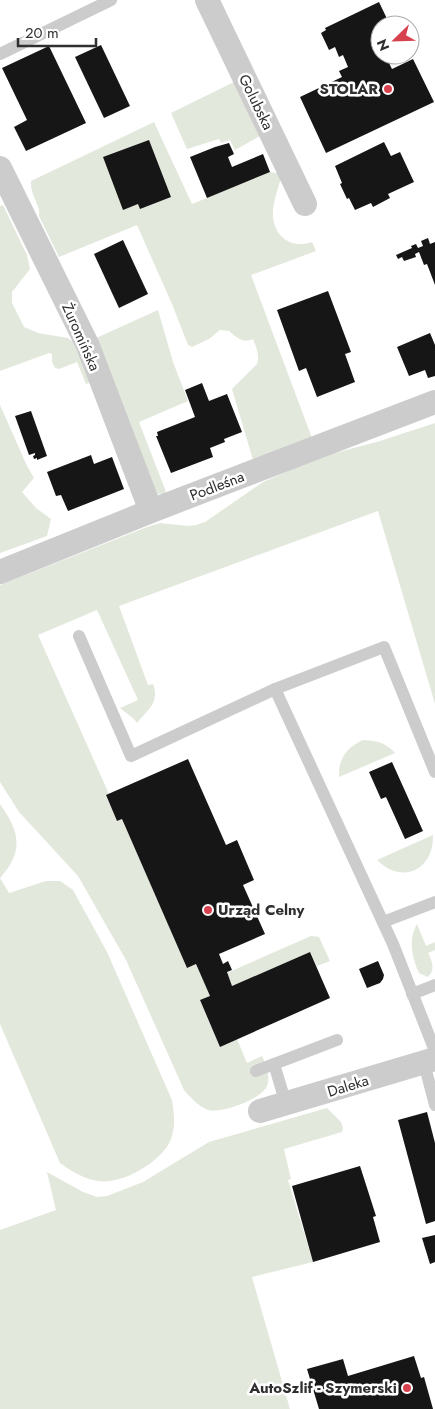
<svg xmlns="http://www.w3.org/2000/svg" width="435" height="1409" font-family="Jost,sans-serif">
<style>
.green{fill:#e3e8dc}
.building{fill:#161616}
.lines{fill:none;stroke-linecap:round;stroke-linejoin:round}
.lane{stroke:#ccc;stroke-width:12}
.street{stroke:#ccc;stroke-width:24}
.poi-dot{fill:#d7414e;stroke:#fff;stroke-width:2}
.labels{text-anchor:middle;dominant-baseline:central;stroke-width:5;stroke-linejoin:round;paint-order:stroke}
.poi-label{font-size:15px;font-weight:bold;fill:#2f2f2f;stroke:#fff;text-anchor:end}
.street-label{font-size:15px;fill:#2f2f2f;stroke:#fff}
</style>
<rect width="100%" height="100%" fill="#fff"/>
<g class="green">
<path d="M234,82l26,54 -25,14 -5,-10 -9,3 -2,-4 -32,10 -16,-36z"/>
<path d="M154,122l38,82 78,-32 12,2c-3,13 -10,29 -9,43 2,21 20,32 39,25l4,9 -65,24 61,163 -59,22 -21,-71 25,-25c3,-9 -1,-17 -4,-25 -10,5 -17,-2 -24,-8l-9,-1 -11,9 -17,8 -4,-2 -16,-41 -35,-79 -78,32 -20,-41c2,-11 -9,-20 -8,-35z"/>
<path d="M3,205l24,50 3,14 -18,23v11l12,24 14,6 30,5 5,4 19,40 -6,2 -9,-22 -18,7 -4,-1 -3,-6v-8l-3,-1 -49,18v-165z"/>
<path d="M158,310l15,52 15,39 -49,21 27,70 -3,2h-6l-63,-155z"/>
<path d="M0,405l27,61 7,12 -12,14 14,16 15,11 -4,17 -47,17z"/>
<path d="M435,423v281l-57,-193 -259,95 29,79 5,-1c7,19 -5,25 -16,39l-3,-4 -14,-11 18,-8 -41,-90 -59,25 71,159 -3,2 11,25 5,-2 65,149 9,-4 14,32 -10,5 20,45 17,-7 10,24 15,-7c4,9 9,21 5,30 -5,13 -46,28 -59,24 -10,-4 -18,-13 -24,-20l-58,-130 -48,-84 -59,-64 -19,-30v-197l147,-58 13,-4 29,3 7,-1 9,-3 58,-40 57,-25 60,-16z"/>
<path d="M363,740c13,0 23,3 32,13l-56,24c-1,-18 8,-30 24,-37z"/>
<path d="M0,804c20,28 24,47 0,74l9,15 37,-12h14l13,9 34,62 65,148c2,13 4,26 -1,39 -8,22 -49,46 -73,42 -14,-2 -27,-10 -38,-18l-60,-139z"/>
<path d="M433,835c1,35 -31,50 -56,25z"/>
<path d="M417,924l9,22 9,-4v8l-7,3c5,10 7,17 0,24l-9,-4c-7,-16 -11,-33 -2,-49z"/>
<path d="M311,936l8,1 11,24 -13,5 -7,-14 -78,34 -5,-13z"/>
<path d="M327,1108l14,14 2,6 -1,4 -58,17 7,30 -3,1 25,82 -61,15 38,132h-290v-179l56,-20 -9,-38 36,20 14,5 10,-1 36,-14 66,-40z"/>
</g>
<g class="building">
<path d="M379,2l11,23h-10v30h5l7,14 21,-10 21,43 -108,51 -26,-56 42,-20 -3,-6 9,-4 -5,-12 -4,2 -4,-10 -6,3 -8,-17 5,-3 -1,-2z"/>
<path d="M101,45l29,61 -26,12 -29,-61z"/>
<path d="M49,46l37,77 -60,28 -12,-24 13,-7 -25,-52z"/>
<path d="M149,140l22,57 -31,12 -2,-5 -15,6 -20,-53z"/>
<path d="M384,142l7,14 9,-4 14,30 -26,12 2,4 -17,9 -2,-4 -16,7 -6,-12 -2,1 -7,-15 2,-1 -7,-17z"/>
<path d="M229,143l5,11 -6,3 4,10 31,-13 7,18 -63,26 -17,-41 25,-10z"/>
<path d="M428,238l2,6 5,-2v43l-8,-21 -3,1 -5,-13 -4,2 1,3 -12,4 -2,-4 -4,2 -2,-4 16,-7 -1,-2 5,-2 2,4 5,-2 -2,-5z"/>
<path d="M123,240l25,54 -29,14 -25,-54z"/>
<path d="M328,291l23,61 -6,2 10,28 -38,15 -11,-29 -7,3 -22,-61z"/>
<path d="M430,333l5,12v31l-7,2 -3,-8 -16,6 -12,-29z"/>
<path d="M202,383l7,18 18,-7 15,38 -18,7 1,3 -15,6 3,9 -42,16 -15,-37h2l-1,-4 38,-15 -10,-27z"/>
<path d="M31,411l16,45 -10,4v-2l-3,1 -1,-3 2,-1v-2l-6,2 -14,-39z"/>
<path d="M91,455l3,9 18,-7 12,32 -56,22 -7,-16 -5,1 -9,-24z"/>
<path d="M188,759l38,86 11,-5 17,40 -11,5 22,49 -46,20 4,10 5,-3 4,9 -5,2 5,14 78,-34 20,46 -110,49 -20,-47 10,-4 -14,-32 -9,4 -65,-149 -5,2 -11,-26z"/>
<path d="M392,762l31,69 -18,8 -19,-42 -5,2 -12,-27z"/>
<path d="M378,961l6,14 -1,4 -3,4 -13,5 -8,-19z"/>
<path d="M427,1112l8,31v78l-9,3 -28,-104z"/>
<path d="M360,1166l16,50 -3,1 7,25 -67,20 -21,-76z"/>
<path d="M435,1235v27l-5,2 -8,-26z"/>
<path d="M414,1356l7,22 3,-1 9,32h-114l-12,-40 36,-10 5,17z"/>
</g>
<g class="lines">
<g class="lane">
<path d="M0,54l111,-54"/>
<path d="M79,636l52,120 144,-67 118,255 42,107"/>
<path d="M275,689l109,-42 51,125"/>
<path d="M383,922l52,-20"/>
<path d="M412,994l23,-9"/>
<path d="M424,1063l11,42"/>
<path d="M274,1064l12,40"/>
<path d="M256,1071l81,-31"/>
</g>
<g class="street">
<path d="M207,0l98,204"/>
<path d="M0,168l88,178 63,165"/>
<path d="M0,572l151,-61 284,-109"/>
<path d="M260,1111l175,-52"/>
</g>
</g>
<g class="poi-dot">
<circle cx="388" cy="89" r="5"/>
<circle cx="208" cy="910" r="5"/>
<circle cx="407" cy="1388" r="5"/>
</g>
<g class="labels">
<g class="poi-label">
<text x="378" y="89">STOLAR</text>
<text x="218" y="910" text-anchor="start">Urząd Celny</text>
<text x="397" y="1388">AutoSzlif - Szymerski</text>
</g>
<g class="street-label">
<text transform="translate(256 102) rotate(64)">Golubska</text>
<text transform="translate(81 337) rotate(66)">Żuromińska</text>
<text transform="translate(217 486) rotate(-21)">Podleśna</text>
<text transform="translate(348 1086) rotate(-17)">Daleka</text>
</g>
</g>
<g transform="translate(395 40) rotate(247)"><circle r="24" fill="#ffffff" stroke="#acacac"/>
<path d="M0-4L9 19L0 12L-9 19Z" fill="#d7414e"/>
<text y="-8" font-size="14" font-weight="bold" text-anchor="middle" fill="#2f2f2f">N</text>
</g>
<path d="M18 38v8h78v-8" fill="none" stroke="#2f2f2f" stroke-width="2.5"/>
<text x="25" y="38" font-size="15" fill="#2f2f2f" stroke="#ffffff" stroke-width="4" paint-order="stroke">20 m</text>
</svg>
